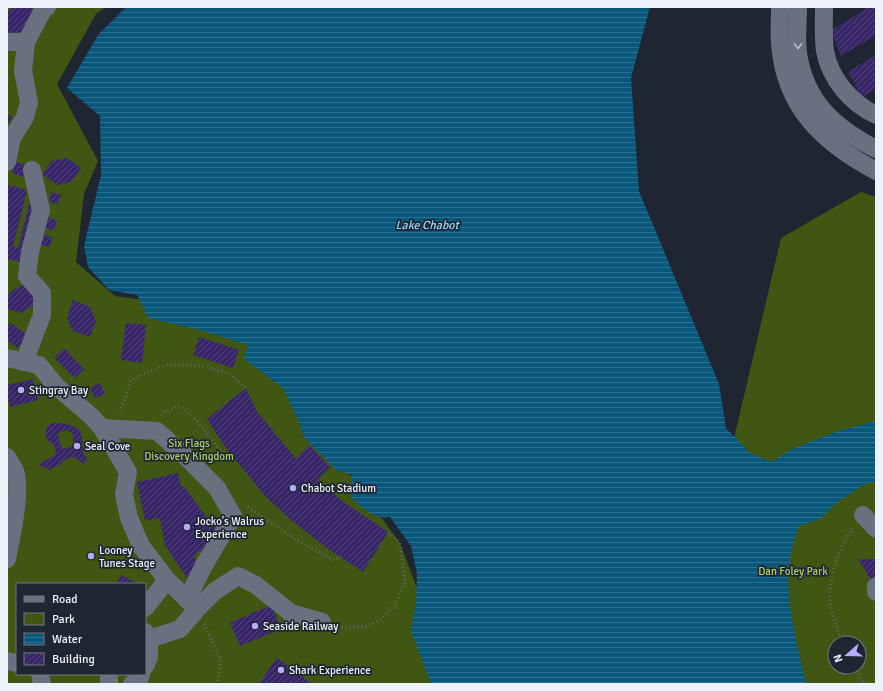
<svg xmlns="http://www.w3.org/2000/svg" width="883" height="691" font-family="Signika,sans-serif">
<style>
.park{fill:#405613;fill-rule:evenodd}
.water{fill:url(#water-rules)}
.building{fill:url(#building-hatch);fill-rule:evenodd}
.lines{fill:none;stroke-linecap:round;stroke-linejoin:round}
.path{stroke:#676c77;stroke-width:2.5;stroke-dasharray:1 3;stroke-linecap:butt}
.minor{stroke:#69707f;stroke-width:18}
.oneway{stroke:#b9bec9}
.poi-dot{fill:#b6acf8;stroke:#1f2531;stroke-width:1.5}
.labels{text-anchor:middle;dominant-baseline:central;stroke-width:3.5;stroke-linejoin:round;paint-order:stroke}
.poi-label{font-size:11px;fill:#eef2fb;stroke:#1f2531;text-anchor:start}
.park-label{font-size:11px;fill:#a9d067;stroke:#1f2531}
.water-label{font-size:12px;font-style:italic;fill:#96d7fe;stroke:#1f2531}
</style>
<defs>
<pattern id="water-rules" width="6" height="5" patternUnits="userSpaceOnUse"><rect width="6" height="5" fill="#09587b"/><path d="M0 2.5h6" fill="none" stroke="#2d708f"/></pattern>
<pattern id="building-hatch" width="6" height="6" patternUnits="userSpaceOnUse"><rect width="6" height="6" fill="#382567"/><path d="M-1 1l2-2M0 6l6-6M5 7l2-2" fill="none" stroke="#55457e"/></pattern>
</defs>
<rect width="100%" height="100%" fill="#1f2531"/>
<g class="park">
<path d="M7,7h99l-10,7 -39,70 41,77 -14,33 -8,68 39,34 136,19 90,148 59,80 33,88 9,53h-435zM17,584h128v90h-128z"/>
<path d="M861,192l15,5v487h-188l40,-220 53,-226zM835,643h24v24h-24z"/>
</g>
<path class="water" d="M126,7h524l-19,71 8,113 80,193 7,44 24,25 22,9 18,-12 48,-19 38,-10v61l-11,2 -29,19 -16,16 -21,7c-4,12 -9,26 -10,39 -4,39 9,81 17,119h-375l-20,-53 5,-29 1,-29 -6,-27 -21,-29c-15,3 -28,-9 -38,-19l-1,-24 -14,-3 -33,-34 -5,-15 -16,-34 -39,-29 4,-14 -48,-15 -52,-12 -11,-23 -28,-5 -21,-23 -4,-21 17,-71 -1,-59 -33,-28 31,-53z"/>
<g class="building">
<path d="M14,7h18l1,16 -10,9 -16,1v-20z"/>
<path d="M869,7h7v28l-35,21 -10,-25z"/>
<path d="M876,55v33l-14,9 -14,-25z"/>
<path d="M7,114l5,3 -5,8z"/>
<path d="M67,158l14,10 -10,14 -14,3 -15,-11 10,-13z"/>
<path d="M16,162l11,3 -3,12 -12,-4z"/>
<path d="M8,185l19,5 -14,57 5,1 11,-44 11,3 -15,56 -18,-4z"/>
<path d="M51,192l10,3 -3,9 -9,-2z"/>
<path d="M46,217l11,3 -3,10 -11,-2z"/>
<path d="M41,234l11,3 -2,10 -11,-2z"/>
<path d="M22,285l17,4 -5,16 -13,8 -14,-4v-8l3,-9z"/>
<path d="M73,300l17,7 6,14 -6,16 -17,-6 -6,-13z"/>
<path d="M7,323l3,2 1,-2 17,13 -11,12 -10,-8z"/>
<path d="M126,323l20,2 -4,38 -21,-3z"/>
<path d="M199,337l40,13 -6,18 -40,-13z"/>
<path d="M64,348l20,21 -9,9 -21,-20z"/>
<path d="M33,379l5,21 -28,7 -3,-12v-10z"/>
<path d="M100,383l5,11 -10,4 -5,-10z"/>
<path d="M246,388l10,22 40,49 13,-14 21,22 -13,13 25,21 46,31 -25,40 -35,-23 -37,-29 -26,-24 -39,-48 -19,-29z"/>
<path d="M53,423h10l7,2 9,4 3,8 1,17 5,5 -4,5 -10,-7 -10,3 -4,5 -4,1 -6,4 -11,-5 3,-3 12,-6 2,-7 -3,-5 -5,-3 -3,-7 3,-9zM68,430l5,5v11l-10,3 -4,-8 -1,-7 2,-2z"/>
<path d="M178,473l3,13 5,3 32,44 -1,7 -24,16 3,3 -3,16 -5,4 -23,-33 -5,-28 -15,3 -8,-39z"/>
<path d="M858,559h18v29z"/>
<path d="M121,575l18,9h-23z"/>
<path d="M271,605l10,24 -41,17 -10,-23z"/>
<path d="M277,658l35,26h-51l-1,-2z"/>
</g>
<g class="lines">
<g class="path">
<path d="M120,412l11,-31 18,-10 18,-6h14l21,1 26,7 18,15"/>
<path d="M161,415l3,-3 16,-6c19,13 31,34 46,51l7,-1"/>
<path d="M248,507l49,33 37,20 7,-3"/>
<path d="M204,624l17,36 -4,24"/>
<path d="M338,626l7,2 21,-2 14,-6 15,-15 10,-22 -5,-40 -12,-11"/>
<path d="M842,643c-5,-14 -10,-28 -12,-42 -2,-23 9,-55 23,-73"/>
<path d="M855,667l8,17"/>
<path d="M862,681l9,3"/>
</g>
<g class="minor">
<path d="M780,7c0,12 -1,24 0,37 5,63 42,98 96,127"/>
<path d="M798,7c0,15 -2,31 0,46 7,49 37,75 78,96"/>
<path d="M824,7c0,14 -1,30 1,44 5,28 26,52 51,64"/>
<path d="M7,42h19l-3,29 6,31 -4,15 -13,21 -5,24"/>
<path d="M26,42l18,-34 3,-1"/>
<path d="M7,358l32,7 17,21 34,29 12,13 26,44 -4,22 5,24 12,28 26,34 25,24"/>
<path d="M24,362l18,-47v-22l-15,-17 3,-24 11,-42 -9,-40"/>
<path d="M102,428l55,3 28,25 32,32 16,28 -30,51 -16,33"/>
<path d="M7,457c2,4 6,9 8,14 7,20 -4,67 -8,88"/>
<path d="M863,515l13,14"/>
<path d="M876,586v6"/>
<path d="M145,608l22,-28"/>
<path d="M145,632l4,7 31,-10 17,-20 18,-18 23,-15 18,9 35,28 31,9"/>
<path d="M7,661l10,2"/>
<path d="M145,666l4,-9v-18"/>
<path d="M40,674l2,10"/>
<path d="M109,684v-10"/>
<path d="M132,684l8,-6 1,-4"/>
</g>
</g>
<defs><path id="oneway-chevron" d="M-2-3.5L2.5 0L-2 3.5" fill="none" stroke-width="1.6" stroke-linecap="round" stroke-linejoin="round"/></defs>
<use class="oneway" href="#oneway-chevron" transform="translate(798 46) rotate(89)"/>
<g class="poi-dot">
<circle cx="21" cy="390" r="4"/>
<circle cx="77" cy="446" r="4"/>
<circle cx="293" cy="488" r="4"/>
<circle cx="187" cy="527" r="4"/>
<circle cx="91" cy="556" r="4"/>
<circle cx="255" cy="626" r="4"/>
<circle cx="281" cy="670" r="4"/>
</g>
<g class="labels">
<g class="poi-label">
<text x="29" y="390">Stingray Bay</text>
<text x="85" y="446">Seal Cove</text>
<text x="301" y="488">Chabot Stadium</text>
<text x="195" y="521">Jocko's Walrus<tspan x="195" dy="13">Experience</tspan></text>
<text x="99" y="550">Looney<tspan x="99" dy="13">Tunes Stage</tspan></text>
<text x="263" y="626">Seaside Railway</text>
<text x="289" y="670">Shark Experience</text>
</g>
<g class="park-label">
<text x="189" y="443">Six Flags<tspan x="189" dy="13">Discovery Kingdom</tspan></text>
<text x="793" y="571">Dan Foley Park</text>
</g>
<g class="water-label">
<text x="427" y="225">Lake Chabot</text>
</g>
</g>
<rect width="883" height="691" fill="none" stroke="#eef2fb" stroke-width="16"/>
<rect x="16" y="583" width="130" height="92" fill="#1f2531" stroke="#727782"/>
<rect x="24" y="596" width="20" height="6" fill="#69707f" stroke="#727782"/>
<text x="52" y="603" font-size="12" fill="#eef2fb">Road</text>
<rect x="24" y="613" width="20" height="12" fill="#405613" stroke="#727782"/>
<text x="52" y="623" font-size="12" fill="#eef2fb">Park</text>
<rect x="24" y="633" width="20" height="12" fill="url(#water-rules)" stroke="#727782"/>
<text x="52" y="643" font-size="12" fill="#eef2fb">Water</text>
<rect x="24" y="653" width="20" height="12" fill="url(#building-hatch)" stroke="#727782"/>
<text x="52" y="663" font-size="12" fill="#eef2fb">Building</text>
<g transform="translate(847 655) rotate(250)"><circle r="19" fill="#1f2531" stroke="#727782"/>
<path d="M0-3L7 15L0 10L-7 15Z" fill="#b6acf8"/>
<text y="-6" font-size="11" font-weight="bold" text-anchor="middle" fill="#eef2fb">N</text>
</g>
</svg>
